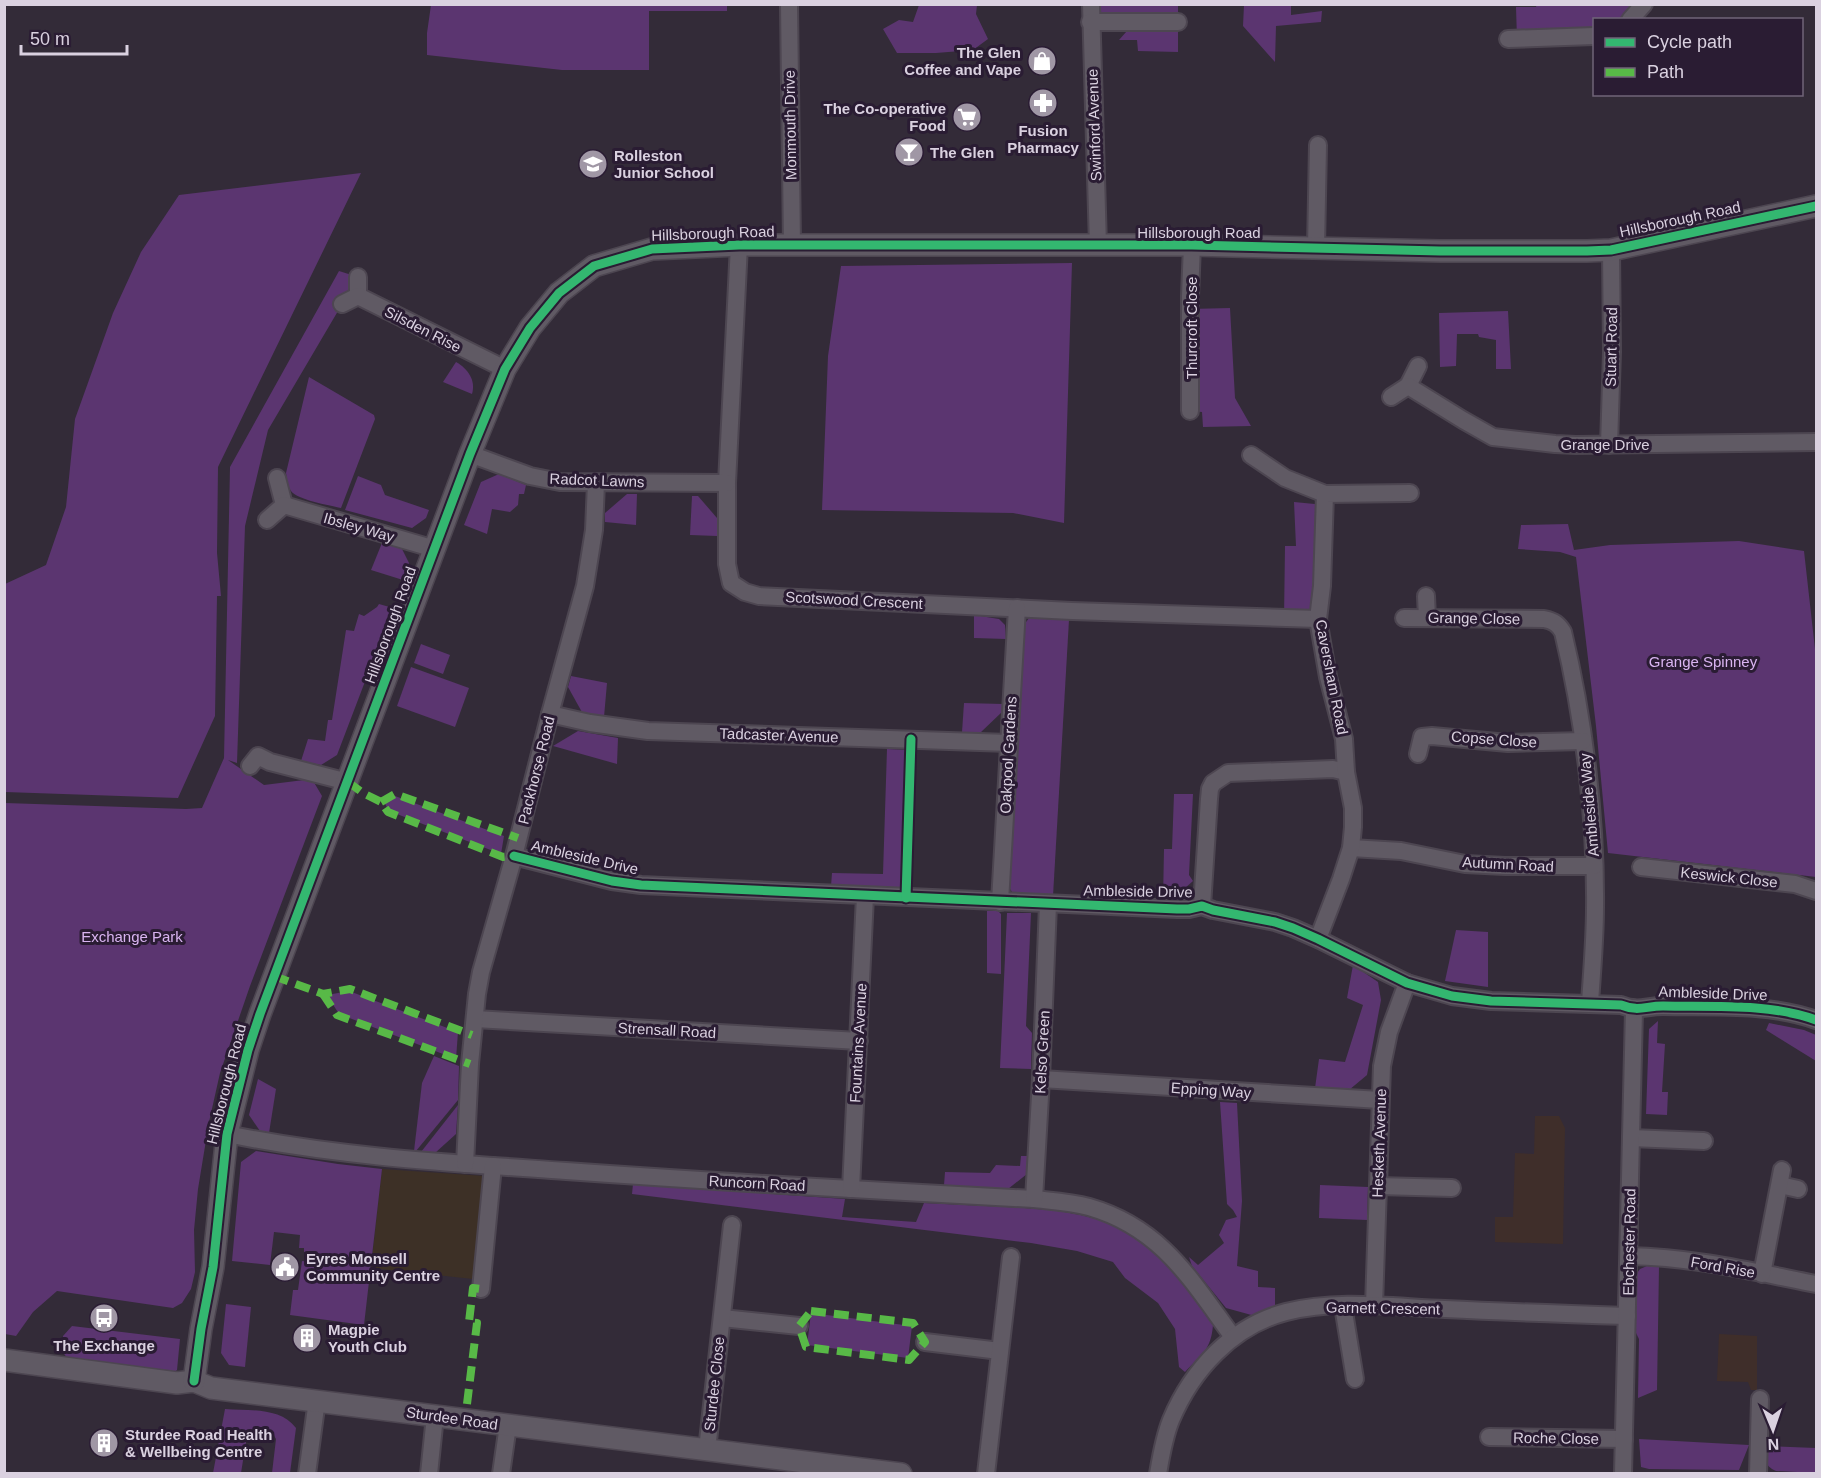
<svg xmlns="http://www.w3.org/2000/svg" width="1821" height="1478" font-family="Arial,sans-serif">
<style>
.industrial{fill:#3f2e2a}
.medical{fill:#3d3026}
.green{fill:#5b3570}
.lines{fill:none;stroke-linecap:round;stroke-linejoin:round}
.minor-casing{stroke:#4d4651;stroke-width:20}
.tertiary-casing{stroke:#4d4651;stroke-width:24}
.minor{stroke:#605a64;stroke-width:16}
.tertiary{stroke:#605a64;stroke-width:21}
.quiet{stroke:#58b947;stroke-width:8;stroke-dasharray:15 8;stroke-linecap:butt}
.cycleway-casing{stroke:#2a1c33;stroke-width:13}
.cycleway{stroke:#33b770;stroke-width:9}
.labels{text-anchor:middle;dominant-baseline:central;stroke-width:6;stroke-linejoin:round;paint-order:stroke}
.poi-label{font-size:15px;font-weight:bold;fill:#dad1e0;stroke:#2a1c33;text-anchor:start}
.street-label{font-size:15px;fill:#dad1e0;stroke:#2a1c33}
.park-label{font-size:15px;fill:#d9b4f1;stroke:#2a1c33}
</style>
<rect width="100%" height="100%" fill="#332b38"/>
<g class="industrial">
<path d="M1535,1116h24l6,12 -2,116 -68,-2v-25h18l2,-64 19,1z"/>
<path d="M1719,1334l38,2v54h-6l-3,-8 -31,-1z"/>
</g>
<path class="medical" d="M382,1169l103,7 -12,103 -102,-11z"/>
<g class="green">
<path d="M1537,4l107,1 -14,14 -36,1v16l-77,3 -1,-32h20z"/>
<path d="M431,5l296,-1v7h-78v59h-87l-135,-15v-22z"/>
<path d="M919,5h58l-1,9 12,25 -15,11 -37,3h-39l-14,-24 16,-9 14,2z"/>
<path d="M1091,5h87v47l-40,-1 -1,-11h-18l15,-17 -44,-1z"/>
<path d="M1244,5h47v10l31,-4 -1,11 -45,4 -1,36 -32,-36z"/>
<path d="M361,173l-143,294 -1,86 4,43h-4l-2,120 -37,82 -173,-6v-208l41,-19 20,-58 9,-88 38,-106 28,-61 38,-57z"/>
<path d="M1072,263l-8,260 -51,-10 -191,-3 6,-154 13,-90z"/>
<path d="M339,271l19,6 -90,153 -23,96 -8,237 -9,-3 36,25 48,-6 10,17 -72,190 -30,87 -11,49 -11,67 -4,41 1,42 -4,17 -9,14 -9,5 -116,-17 -24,21 -17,24 -11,-2v-531l181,6 16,-1 22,-50 6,-291z"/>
<path d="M1230,308l5,90 16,28 -48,1 -1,-15 -12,-1v-102z"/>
<path d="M1508,311l3,58h-15v-29l-17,-3 -1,-3h-21l-1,32 -16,1 -1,-54z"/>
<path d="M456,362c12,7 20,18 16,32l-29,-12z"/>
<path d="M309,377l65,38 1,4 -34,89c-13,-3 -43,-8 -50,-17 -4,-6 -4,-12 -5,-18z"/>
<path d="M499,474l27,11 -2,9h-5l-1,11 -8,7 -18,-3 -5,25 -23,-9 17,-43z"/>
<path d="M358,476l23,9 4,10 44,15 -3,8 -14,10 -67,-18z"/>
<path d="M627,494h10l-1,31 -31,-3v-9z"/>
<path d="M692,496h6l19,22v18l-27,-1z"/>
<path d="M1294,502l31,3 -7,114 -34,-1 1,-72h11z"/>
<path d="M1568,524l6,26 36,-5 129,-4 65,10 12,107v219l-208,-24 -12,-127 -20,-169 -16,-5 -42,-3 3,-24z"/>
<path d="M382,543l19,4 8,16 -6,17 -32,-10z"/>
<path d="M379,604l14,4 -56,147 -16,10 -20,-4 7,-22 17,2 3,-21h4l14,-90 8,1 5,-17 5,2 13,-9z"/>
<path d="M974,615l25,4 6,6 1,14 -32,-1z"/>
<path d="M1029,618l40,2 -16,276 -37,-2 -4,-2 -3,-5 12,-258z"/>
<path d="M421,644l29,11 -7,19 -29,-11z"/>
<path d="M411,667l58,21 -14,39 -58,-21z"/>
<path d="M571,676l36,7 -3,34 -21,-3 -15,-27z"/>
<path d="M964,703l39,1v7l-23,22 -18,-1z"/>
<path d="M578,731l40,7 -1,26 -64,-18z"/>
<path d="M887,749l21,1 -5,139 -72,-3 1,-13 51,1z"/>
<path d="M1174,794h19l-4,81 4,6 -17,15 -13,4 1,-51h8z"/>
<path d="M395,796l109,40 -3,18 -112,-43 -5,-9z"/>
<path d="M987,911h11l3,3v60l-14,-1z"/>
<path d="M1007,913h24l-5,113 6,7 -1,36 -31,-1z"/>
<path d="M1456,930l32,2v55l-43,-6z"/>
<path d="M1353,965l25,17 3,18 -14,75 -18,15 -34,-2 4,-29 26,3 18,-57 -16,-7z"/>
<path d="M349,991l109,41 -2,27 -117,-45 -12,-19z"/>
<path d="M1658,1021l-1,22 8,1 -3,48h6l-1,23 -21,-1 3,-85z"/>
<path d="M1769,1023l35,7 12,5v26l-50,-31z"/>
<path d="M434,1056l25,10 -1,34 -42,51h-2l8,-68z"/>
<path d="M258,1079l18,10 -7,44 -9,-2 -11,-16z"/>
<path d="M1220,1102l17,1 5,98 -5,65 21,5v16l17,1v18l-20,10 -29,-8 -34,-42 -3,-9 9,8 26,-22 -5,-8 7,-15 11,-3 -4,-7 -6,-6z"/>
<path d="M458,1105l-2,29 -21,19 -14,-1z"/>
<path d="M256,1151l82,13 44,5 -18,156 -74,-10 3,-25h5l4,-29 10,1 1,-9 -9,-1v-4h-5l1,-13 -26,-3 -4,33 -38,-4 9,-99z"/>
<path d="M1021,1156h7l-1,18 -19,15 -64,-4 1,-13 45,1 6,-8 24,1z"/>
<path d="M633,1184l212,15 -3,18 74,5 8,-19c28,1 55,3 82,4 48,3 96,5 136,35 30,22 50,53 71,83 -2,25 -11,29 -28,47l-6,-5 -4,-38 -17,-26 -33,-25 -12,-16 -36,-11 -46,-8 -399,-49z"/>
<path d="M1320,1185l48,2 -1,33 -48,-2z"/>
<path d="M1647,1266l12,1 -2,123 -19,8 1,-59 -4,-8v-55l5,-7z"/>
<path d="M226,1304l25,3 -6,60 -16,-2 -8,-12z"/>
<path d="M811,1313l101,13 -4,32 -101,-13z"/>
<path d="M72,1326l108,13 -3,31 -8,6 -99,-14 -8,-11 1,-15z"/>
<path d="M225,1409c24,2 55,-2 71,19l-6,45h-18l4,-34 -4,-7 -15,-2 -7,6 -1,6h-3l-5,31h-28z"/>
<path d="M1639,1439l110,6 -10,25 -90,-1 -8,-2z"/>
<path d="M1764,1446l52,2v25l-40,-2c-12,-5 -11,-13 -12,-25z"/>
</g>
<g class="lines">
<g class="minor-casing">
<g id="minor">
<path d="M789,4l3,241"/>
<path d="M1091,4l7,242"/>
<path d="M1630,20l14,-16"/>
<path d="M1090,22h88"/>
<path d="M1508,39l86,-3"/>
<path d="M739,245l-12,238v81l4,19 14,9 14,4 313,15 246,8"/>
<path d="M1316,248l2,-103"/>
<path d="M358,277v19"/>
<path d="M342,304l16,-8 147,73"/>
<path d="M1408,386l10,-20"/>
<path d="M1391,397l17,-11 55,34 30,17 62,7 21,1 240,-3"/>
<path d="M1190,411v-115l2,-51"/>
<path d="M1609,445l3,-93 -1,-102"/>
<path d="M470,454l60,22 30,6 167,1"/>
<path d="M1251,455l34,23 40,16"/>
<path d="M277,478l7,27"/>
<path d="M267,520l17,-15 151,44"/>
<path d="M1426,596l1,22"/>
<path d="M1404,618l140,1c10,2 14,5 19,13 21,87 33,186 32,276 0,31 -3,64 -5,95"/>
<path d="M550,714l40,9 58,8 361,12"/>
<path d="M1418,754l4,-17 10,-1 76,7 75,-2"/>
<path d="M250,766l8,-10 12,6 78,20"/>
<path d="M1351,848l50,3 64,13 40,2h89"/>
<path d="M514,856l98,25 29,4 536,24h12l13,-3 11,4 62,12 18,6 25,11 89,44 45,13 39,5 130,4c18,7 24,1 42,1 49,1 107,-3 153,14"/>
<path d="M1641,867l154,17 21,7"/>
<path d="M1000,902l17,-294"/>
<path d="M1202,906l7,-107 1,-10 3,-6 15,-10 105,-4 13,3"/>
<path d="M1318,939l23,-60 10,-31 2,-21v-19l-7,-36 -2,-33 -16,-62 -10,-58 4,-33 3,-92 85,-1"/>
<path d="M475,1019l384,22"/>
<path d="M1041,1079l339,21"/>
<path d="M227,1134c112,23 225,29 339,37 156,11 312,20 468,28 18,2 37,3 55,8 73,21 102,73 144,130"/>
<path d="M1631,1138l73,3"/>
<path d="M465,1164l5,-100 7,-70 4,-22 33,-116 36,-142 35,-128 9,-56 2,-47"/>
<path d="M1780,1185l18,4"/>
<path d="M1378,1186l74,2"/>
<path d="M851,1189l14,-293"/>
<path d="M1034,1199l7,-120 7,-175"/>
<path d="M1629,1256c63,1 126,16 187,28"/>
<path d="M1762,1274l20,-104"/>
<path d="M481,1289l12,-123"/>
<path d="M1343,1306l12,73"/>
<path d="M1374,1306l8,-240 7,-34 18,-49"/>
<path d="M722,1318l77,8"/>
<path d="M925,1342l75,9"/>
<path d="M1489,1437l135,2"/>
<path d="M707,1450l25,-225"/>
<path d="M307,1474l10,-74"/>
<path d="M429,1474l6,-58"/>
<path d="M501,1474l7,-49"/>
<path d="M986,1474l25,-217"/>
<path d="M1158,1474c3,-18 6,-37 13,-54 21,-50 61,-94 115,-108 51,-13 107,-5 159,-3 61,3 121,5 182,7"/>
<path d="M1623,1474l11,-464"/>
<path d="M1758,1474l2,-75"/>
</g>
</g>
<g class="tertiary-casing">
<g id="tertiary">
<path d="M4,1360l173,23 17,-2 17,7 690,86"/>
<path d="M194,1381l7,-52 12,-62 14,-133 21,-84 12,-36 210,-560 35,-85 25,-41 29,-35 35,-27 58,-17 87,-4h453l248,6h147l24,-1 205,-44"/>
</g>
</g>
<use href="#minor" class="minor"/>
<use href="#tertiary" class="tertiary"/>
<g class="quiet">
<path d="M348,782l15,11 18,9 7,10 115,45 11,-1"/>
<path d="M381,802l14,-8 123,44"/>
<path d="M274,976l49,18 27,-5 122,46"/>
<path d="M323,994l14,21 133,49"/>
<path d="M811,1311l102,12 12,19 -16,18 -103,-13 -7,-21z"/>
<path d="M467,1404l10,-81 -8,-1 4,-34 8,1"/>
</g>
<g class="cycleway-casing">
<g id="cycleway">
<path d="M514,856l98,25 29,4 536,24h12l13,-3 11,4 62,12 18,6 25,11 89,44 45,13 39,5 130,4c18,7 24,1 42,1 49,1 107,-3 153,14"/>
<path d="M906,898l5,-159"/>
<path d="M194,1381l7,-52 12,-62 14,-133 21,-84 12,-36 210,-560 35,-85 25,-41 29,-35 35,-27 58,-17 87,-4h453l248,6h147l24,-1 205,-44"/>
</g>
</g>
<use href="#cycleway" class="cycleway"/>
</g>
<defs>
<g id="shop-disc" transform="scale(1.5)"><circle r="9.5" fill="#a097a5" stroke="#2a1c33"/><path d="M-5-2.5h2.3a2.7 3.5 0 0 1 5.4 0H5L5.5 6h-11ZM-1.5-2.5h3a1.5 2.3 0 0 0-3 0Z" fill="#fff"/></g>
<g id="pharmacy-disc" transform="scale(1.5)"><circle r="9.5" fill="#a097a5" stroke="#2a1c33"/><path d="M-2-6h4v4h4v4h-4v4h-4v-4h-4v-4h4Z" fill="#fff"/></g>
<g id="supermarket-disc" transform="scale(1.5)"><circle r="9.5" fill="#a097a5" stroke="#2a1c33"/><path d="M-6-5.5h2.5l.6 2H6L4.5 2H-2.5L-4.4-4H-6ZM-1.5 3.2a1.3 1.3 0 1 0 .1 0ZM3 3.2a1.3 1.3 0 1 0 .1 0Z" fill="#fff"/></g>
<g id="bar-disc" transform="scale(1.5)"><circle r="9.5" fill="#a097a5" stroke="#2a1c33"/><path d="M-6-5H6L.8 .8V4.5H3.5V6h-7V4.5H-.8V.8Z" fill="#fff"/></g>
<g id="school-disc" transform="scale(1.5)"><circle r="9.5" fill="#a097a5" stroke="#2a1c33"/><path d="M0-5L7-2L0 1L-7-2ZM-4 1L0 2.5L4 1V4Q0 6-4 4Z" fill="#fff"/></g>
<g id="civic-disc" transform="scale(1.5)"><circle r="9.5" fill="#a097a5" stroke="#2a1c33"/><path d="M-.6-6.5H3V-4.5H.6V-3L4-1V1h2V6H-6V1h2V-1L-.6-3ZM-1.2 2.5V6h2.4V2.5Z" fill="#fff"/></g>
<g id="bus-disc" transform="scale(1.5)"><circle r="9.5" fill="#a097a5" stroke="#2a1c33"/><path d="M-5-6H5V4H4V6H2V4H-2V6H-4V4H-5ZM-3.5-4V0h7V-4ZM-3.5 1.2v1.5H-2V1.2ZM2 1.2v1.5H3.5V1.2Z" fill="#fff"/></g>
<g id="building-disc" transform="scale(1.5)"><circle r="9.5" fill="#a097a5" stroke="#2a1c33"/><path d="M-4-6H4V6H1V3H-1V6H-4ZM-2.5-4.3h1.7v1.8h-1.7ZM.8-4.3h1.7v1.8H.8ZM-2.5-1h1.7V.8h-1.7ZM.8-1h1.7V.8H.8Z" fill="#fff"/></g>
</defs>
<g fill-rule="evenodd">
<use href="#shop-disc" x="1042" y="61"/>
<use href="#pharmacy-disc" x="1043" y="103"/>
<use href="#supermarket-disc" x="967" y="117"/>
<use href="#bar-disc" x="909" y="152"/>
<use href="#school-disc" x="593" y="164"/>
<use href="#civic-disc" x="285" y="1267"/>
<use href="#bus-disc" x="104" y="1318"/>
<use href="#building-disc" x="307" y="1338"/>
<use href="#building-disc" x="104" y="1443"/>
</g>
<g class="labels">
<g class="poi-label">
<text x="1021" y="52" text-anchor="end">The Glen<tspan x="1021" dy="17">Coffee and Vape</tspan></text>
<text x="946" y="108" text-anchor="end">The Co-operative<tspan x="946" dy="17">Food</tspan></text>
<text x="1043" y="130" text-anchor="middle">Fusion<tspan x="1043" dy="17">Pharmacy</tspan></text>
<text x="930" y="152">The Glen</text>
<text x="614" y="155">Rolleston<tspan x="614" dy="17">Junior School</tspan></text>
<text x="306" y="1258">Eyres Monsell<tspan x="306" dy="17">Community Centre</tspan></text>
<text x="328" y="1329">Magpie<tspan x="328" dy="17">Youth Club</tspan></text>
<text x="104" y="1345" text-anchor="middle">The Exchange</text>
<text x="125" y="1434">Sturdee Road Health<tspan x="125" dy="17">&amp; Wellbeing Centre</tspan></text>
</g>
<g class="street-label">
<text transform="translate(790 125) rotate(-91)">Monmouth Drive</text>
<text transform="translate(1094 125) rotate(-92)">Swinford Avenue</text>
<text transform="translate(1680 219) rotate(-12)">Hillsborough Road</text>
<text x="1199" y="232">Hillsborough Road</text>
<text transform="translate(713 233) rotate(-2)">Hillsborough Road</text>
<text transform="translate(1191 328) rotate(-90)">Thurcroft Close</text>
<text transform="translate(423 329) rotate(27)">Silsden Rise</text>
<text transform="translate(1611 347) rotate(-89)">Stuart Road</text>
<text x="1605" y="444">Grange Drive</text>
<text transform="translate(597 480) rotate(2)">Radcot Lawns</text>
<text transform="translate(359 527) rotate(16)">Ibsley Way</text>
<text transform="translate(854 600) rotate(3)">Scotswood Crescent</text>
<text transform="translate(1474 618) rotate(1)">Grange Close</text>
<text transform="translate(390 625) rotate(-70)">Hillsborough Road</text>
<text transform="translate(1332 677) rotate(79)">Caversham Road</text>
<text transform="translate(779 735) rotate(2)">Tadcaster Avenue</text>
<text transform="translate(1494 739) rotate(4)">Copse Close</text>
<text transform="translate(1008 755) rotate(-87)">Oakpool Gardens</text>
<text transform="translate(536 770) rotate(-76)">Packhorse Road</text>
<text transform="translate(1589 805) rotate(-95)">Ambleside Way</text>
<text transform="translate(585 857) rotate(13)">Ambleside Drive</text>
<text transform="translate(1508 864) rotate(3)">Autumn Road</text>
<text transform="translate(1729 877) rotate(6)">Keswick Close</text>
<text transform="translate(1138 891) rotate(1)">Ambleside Drive</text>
<text transform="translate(1713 993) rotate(2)">Ambleside Drive</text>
<text transform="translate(667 1030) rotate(3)">Strensall Road</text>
<text transform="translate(858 1043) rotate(-87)">Fountains Avenue</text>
<text transform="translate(1042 1052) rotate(-87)">Kelso Green</text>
<text transform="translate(226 1084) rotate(-76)">Hillsborough Road</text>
<text transform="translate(1211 1090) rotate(4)">Epping Way</text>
<text transform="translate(1379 1143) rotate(-88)">Hesketh Avenue</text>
<text transform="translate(757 1183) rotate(3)">Runcorn Road</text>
<text transform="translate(1629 1242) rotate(-89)">Ebchester Road</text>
<text transform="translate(1723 1267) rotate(10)">Ford Rise</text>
<text transform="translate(1383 1308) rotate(1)">Garnett Crescent</text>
<text transform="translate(714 1384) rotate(-84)">Sturdee Close</text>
<text transform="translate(452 1418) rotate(8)">Sturdee Road</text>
<text transform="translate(1556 1438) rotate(1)">Roche Close</text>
</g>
<g class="park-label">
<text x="1703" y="661">Grange Spinney</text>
<text x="132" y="936">Exchange Park</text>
</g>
</g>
<rect width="1821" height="1478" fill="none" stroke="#dad1e0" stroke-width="12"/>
<rect x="1593" y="18" width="210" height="78" fill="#2a1c33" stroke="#706478" stroke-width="1.5"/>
<rect x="1605" y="38" width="30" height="9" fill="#33b770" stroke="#706478" stroke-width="1.5"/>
<text x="1647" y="48" font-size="18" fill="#dad1e0">Cycle path</text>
<rect x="1605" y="68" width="30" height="9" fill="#58b947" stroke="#706478" stroke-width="1.5"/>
<text x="1647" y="78" font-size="18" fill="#dad1e0">Path</text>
<g transform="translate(1773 1430) rotate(178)" stroke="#2a1c33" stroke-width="4.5" paint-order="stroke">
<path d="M0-4.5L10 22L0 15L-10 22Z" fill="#dad1e0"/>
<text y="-9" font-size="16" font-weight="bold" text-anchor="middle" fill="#dad1e0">N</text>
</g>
<path d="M21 45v9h106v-9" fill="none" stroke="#dad1e0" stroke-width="3"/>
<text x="30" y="45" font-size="18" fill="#dad1e0" stroke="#2a1c33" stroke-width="4.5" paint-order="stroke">50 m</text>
</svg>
